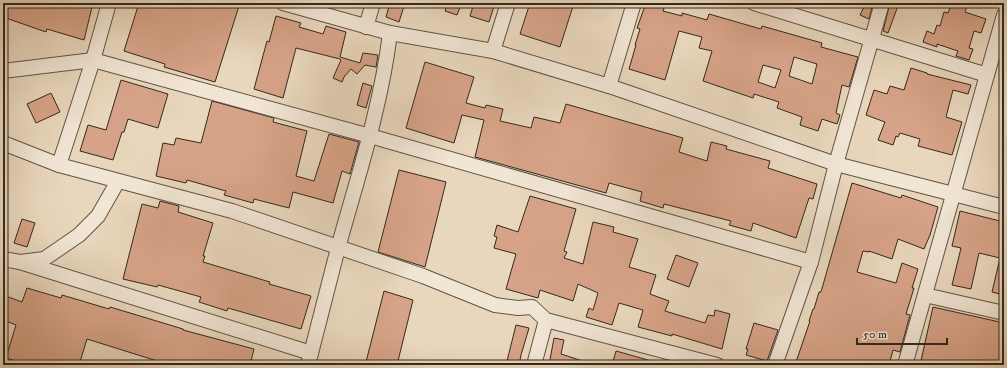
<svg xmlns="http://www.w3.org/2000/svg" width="1007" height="368" font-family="'IM FELL DW Pica',serif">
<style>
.building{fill:#d7a388;stroke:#33291e;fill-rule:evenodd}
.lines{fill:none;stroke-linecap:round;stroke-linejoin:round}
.minor-casing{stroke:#605446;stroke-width:16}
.minor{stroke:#f1e5d4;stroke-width:14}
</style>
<rect width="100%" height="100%" fill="#e9d7bd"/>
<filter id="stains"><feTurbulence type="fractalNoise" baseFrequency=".005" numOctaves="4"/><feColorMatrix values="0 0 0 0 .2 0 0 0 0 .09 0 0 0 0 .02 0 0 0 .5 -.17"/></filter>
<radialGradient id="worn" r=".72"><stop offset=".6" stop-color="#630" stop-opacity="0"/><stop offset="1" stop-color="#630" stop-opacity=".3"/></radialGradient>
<g class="building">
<path d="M3,3h90l-9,37 -37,-11 -1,3 -43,-15z"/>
<path d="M139,3h92l8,3 -24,76 -51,-15 1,-3 -41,-13z"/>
<path d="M390,3h15l-6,19 -13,-5z"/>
<path d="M448,3h8l5,2 -4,10 -12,-4z"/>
<path d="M474,3h21l-6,19 -19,-6z"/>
<path d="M530,3h44l-14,44 -40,-13z"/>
<path d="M646,3h20l-3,8 19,5v-3l25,7 2,-6 52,15 1,-3 60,17 -1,4 37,10 -9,30 -7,-2 -6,28 4,2 -3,9 -15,-5 -4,12 -18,-6 2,-8 -25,-9 2,-6 -25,-8 -1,4 -50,-17 9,-30 -13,-3 3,-11 -23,-6 -14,49 -36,-11 7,-24h-1l5,-16 -3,-1zM794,57l23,7 -5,20 -23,-8zM763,65l18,5 -6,18 -17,-6z"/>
<path d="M866,3h7l-4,16 -9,-4z"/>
<path d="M890,3h9l-11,30 -5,-2z"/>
<path d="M952,3h16l-3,9 21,7 -5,14 -7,-2 -5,17 4,1 -4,11 -13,-4 2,-5 -21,-7v3l-14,-5 4,-11 7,3 3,-9 3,1 4,-14 4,1z"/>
<path d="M276,16l25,7 -2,4 24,7 3,-8 20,6 -6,25 20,6 3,-10 15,2 -2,12 -11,-2 -8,9 -6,-5 -7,8 -2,5 -9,-4 8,-18 -1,-1 -44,-11 -13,50 -29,-9 13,-48 2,1z"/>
<path d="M425,62l49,15 -8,26 19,5 1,-3 17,4 -3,12 31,7 3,-11 26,6 6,-19 117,34 -4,14 28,9 4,-19 16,4 -1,3 44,12 -2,7 49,16 -4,15 -4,-1 -13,40 -43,-15 -2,8 -22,-6 2,-4 -67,-17 -1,4 -23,-7 2,-9 -33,-9 -3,10 -131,-36 9,-37 -22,-5 -8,28 -48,-15z"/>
<path d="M911,68l16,5v1l44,11 -3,9 -15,-4 -7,27 16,5 -10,33 -34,-9 2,-7 -20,-6 -2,4 -2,-1 -3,9 -15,-5 7,-18 -19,-7 8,-25 13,4 3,-8 14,4z"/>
<path d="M121,80l47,14 -10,34 -30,-9 -4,13h-2l-9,28 -33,-9 8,-26 18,5z"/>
<path d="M363,83l9,3 -6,22 -9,-3z"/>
<path d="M51,93l9,19 -24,11 -9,-19z"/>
<path d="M212,101l62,17 -1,4 34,9 -11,45 18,5 15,-47 30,8 -9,32 -8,-3 -9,32 -40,-11 -4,16 -35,-9 -1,4 -29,-8 2,-4 -39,-11 -1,3 -30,-7 7,-33 11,2 2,-7 25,5z"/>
<path d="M399,170l47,12 -21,85 -47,-15z"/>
<path d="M852,183l49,15 1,-3 36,12 -8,28 -6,14 -26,-10 -6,20 -23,-8v1l-6,-1 -6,21 39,11 6,-20 16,6 -6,19h2l-8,26 4,1 -10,37 -7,-2 -4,15h-42l-13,-4 -1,4h-38l15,-44h-1l4,-12h1l5,-17h2z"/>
<path d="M530,196l46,13 -12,42 3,1 -3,6 19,6 10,-42 21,5 -1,5 25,7 -9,28 27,8 -6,19 19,7 -4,10 40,12 3,-8 6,1 1,-6 15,4 -8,35 -50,-15v2l-34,-9 5,-17 -24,-7 -7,22 -26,-8 3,-9 4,2 5,-17 -20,-9 -5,17 -33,-11 -2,8 -32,-9 10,-35 -22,-6 3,-11 -3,-1 3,-11 21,7z"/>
<path d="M160,201l19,5 -1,6 35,11 -10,33h2l-2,6 67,20 -1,2 42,12 -10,33 -73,-21 -1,3 -28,-9 2,-5 -43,-12 -1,2 -34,-8 19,-75 16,4z"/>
<path d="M960,211l44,11v73l-12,-3 8,-34 -21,-5 -8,36 -19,-4 9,-37 -9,-2z"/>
<path d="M22,219l13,4 -8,24 -13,-4z"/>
<path d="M676,255l22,8 -9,24 -22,-8z"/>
<path d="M27,288l34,10 1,-3 47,14 1,-2 40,12 33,10v1l71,19 -4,16h-69l-8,-2 -1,2h-2l-83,-26 -8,26h-50l-23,-7 10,-33 -13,-5v-25l19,7z"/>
<path d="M384,291l29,9 -16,65h-21l-10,-3z"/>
<path d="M933,307l71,16v42h-84z"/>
<path d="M754,323l24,7 -11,31 -21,-6 2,-6h-2z"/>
<path d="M516,325l13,3 -8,27 -2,10h-13z"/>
<path d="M554,338l10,2 -3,14 28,9 -1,2h-39z"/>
<path d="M616,351l39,11v3h-43z"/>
</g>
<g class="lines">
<g class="minor-casing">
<g id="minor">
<path d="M109,3l-16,57 -34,105 173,46 191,65 72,29 23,3 14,-1 14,13 171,45"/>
<path d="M283,3l107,30 103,18 116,35 227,78 168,43"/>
<path d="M754,3l233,72"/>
<path d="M366,27l7,-24"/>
<path d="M493,51l15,-48"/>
<path d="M3,71l90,-11 277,76 441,126"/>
<path d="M609,86l25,-83"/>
<path d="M3,143l56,22"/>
<path d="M3,259l17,3 24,-3 35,-24 19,-19 20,-35"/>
<path d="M20,262l291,91"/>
<path d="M925,295l79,18"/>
<path d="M308,365c10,-39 20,-78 30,-117 20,-72 43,-141 52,-215"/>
<path d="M534,365l12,-45"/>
<path d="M775,365l36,-103 25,-98 46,-161"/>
<path d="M905,365l99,-350"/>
</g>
</g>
<use href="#minor" class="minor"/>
</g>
<rect width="1007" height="368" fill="none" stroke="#e9d7bd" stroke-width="16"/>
<rect x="4" y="4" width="999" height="360" fill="none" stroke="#33291e" stroke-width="2"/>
<rect x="8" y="8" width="991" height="352" fill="none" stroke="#33291e"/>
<path d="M857 338v6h90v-6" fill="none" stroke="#33291e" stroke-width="2"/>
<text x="863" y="338" font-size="12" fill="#33291e" stroke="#f1e5d4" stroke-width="3" paint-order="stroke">50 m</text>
<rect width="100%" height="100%" filter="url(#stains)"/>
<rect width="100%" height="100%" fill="url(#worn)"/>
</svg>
